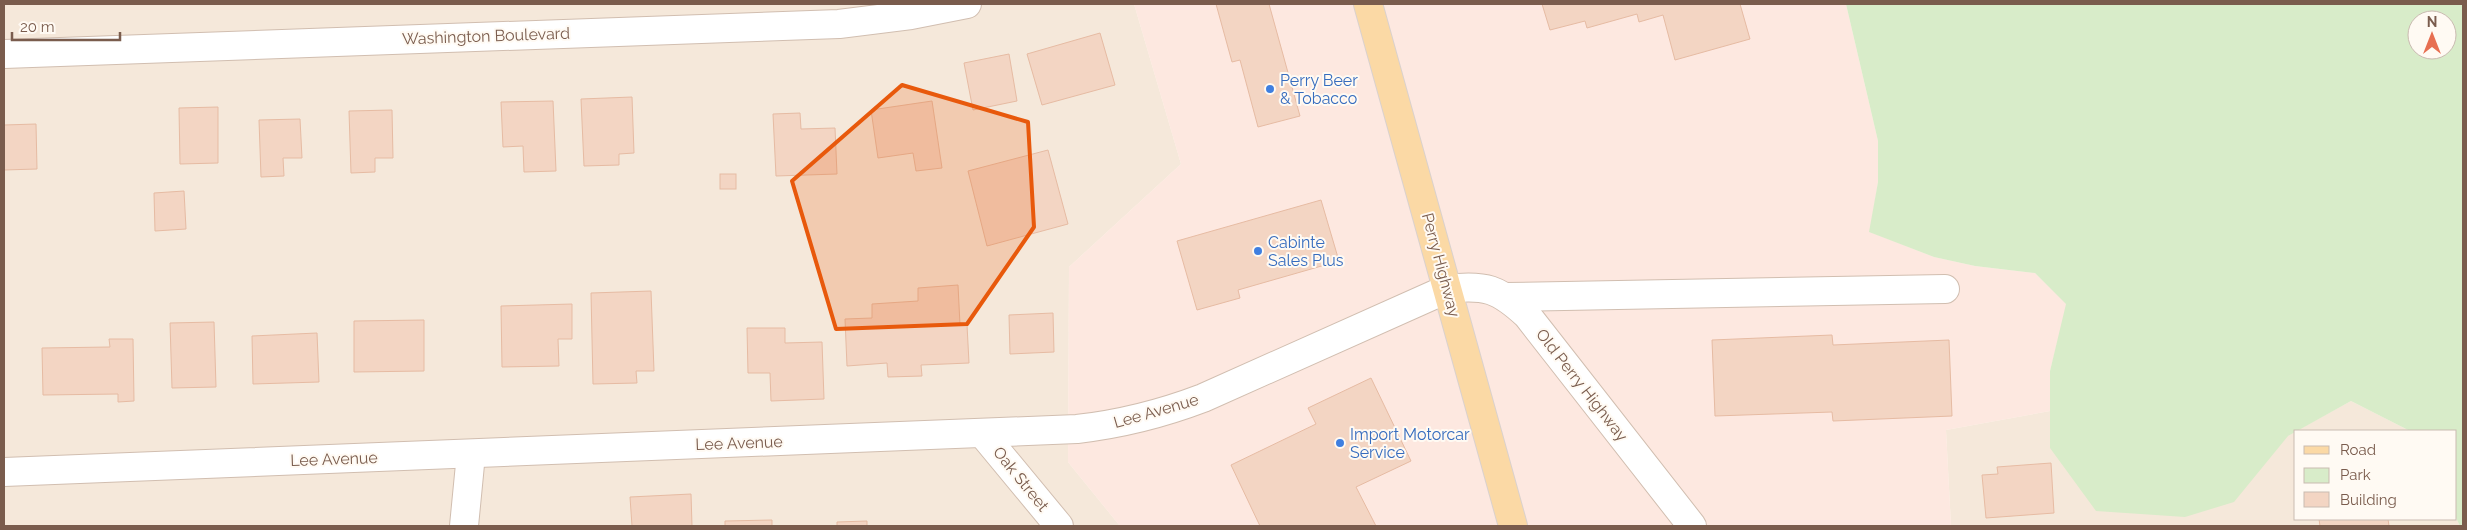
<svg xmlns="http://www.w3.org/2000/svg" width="2467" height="530" font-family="Raleway,sans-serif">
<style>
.residential{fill:#f5e8da}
.commercial{fill:#fde8e0}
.green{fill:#d8ecc9;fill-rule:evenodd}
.building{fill:#f3d5c3;stroke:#e6bba3}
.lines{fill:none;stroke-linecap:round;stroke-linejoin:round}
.minor-casing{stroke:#d1beb0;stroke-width:30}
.major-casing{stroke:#dad1cd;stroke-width:30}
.minor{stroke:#fff;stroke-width:28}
.major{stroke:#fbd9a5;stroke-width:28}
.marked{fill:#e8590c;fill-opacity:0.2;stroke:#e8590c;stroke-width:4;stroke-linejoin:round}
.shop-dot{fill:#3f7fe0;stroke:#fffaf3;stroke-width:2}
.labels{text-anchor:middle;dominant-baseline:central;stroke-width:4;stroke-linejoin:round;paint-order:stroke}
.street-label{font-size:16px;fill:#7a5c4d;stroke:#fffaf3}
.shop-label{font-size:16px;fill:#366cbe;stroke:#fffaf3;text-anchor:start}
</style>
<rect width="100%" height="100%" fill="#fdf6ec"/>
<g class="residential">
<path d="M4,4h1130l47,160 -112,103 -1,195 52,64h-1116z"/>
<path d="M2351,401l59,30h-114z"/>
<path d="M2050,411v37l238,-12 8,-5v88l160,-1 4,8h-509l-5,-96z"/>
</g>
<path class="commercial" d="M1134,4h712l32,137v41l-8,50 64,25 41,9 60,7 32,31 -17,67v40l-104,19 5,96h-831l-52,-64 1,-195 112,-103z"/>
<path class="green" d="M1846,4h617v522h-3l-4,-8v-87h-46l-59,-30 -63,35 -54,66 -49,15 -89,-6 -46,-63v-77l16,-67 -31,-31 -60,-7 -41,-9 -65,-25 9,-50v-41zM2417,20h30v30h-30z"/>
<g class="building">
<path d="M1216,4h53l31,112 -42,11 -18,-67 -8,2z"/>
<path d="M1542,4h198l10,35 -75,21 -12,-45 -24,7 -2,-8 -50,14 -2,-7 -35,9z"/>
<path d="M1100,33l15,52 -73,20 -15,-51z"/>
<path d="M1009,54l8,47 -44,9 -9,-47z"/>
<path d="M632,97l2,56 -15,1v11l-35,1 -3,-67z"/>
<path d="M553,101l3,70 -32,1 -1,-26 -20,1 -2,-45z"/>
<path d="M932,101l10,67 -26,3 -3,-18 -35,5 -7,-48z"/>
<path d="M218,107v56l-38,1 -1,-56z"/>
<path d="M392,110l1,48h-18v14l-24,1 -2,-62z"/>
<path d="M800,113l1,16 34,-1 2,46 -61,2 -3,-62z"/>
<path d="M300,119l2,39h-19l1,18 -23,1 -2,-57z"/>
<path d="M36,124l1,45 -33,1v-45z"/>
<path d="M1048,150l20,74 -81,22 -19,-75z"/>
<rect x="720" y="174" width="16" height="15"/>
<path d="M184,191l2,38 -31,2 -1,-38z"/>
<path d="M1321,200l18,61 -101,29 2,8 -43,12 -20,-69z"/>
<path d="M958,285l2,40h7l2,38 -48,2 1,11 -34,1 -1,-14 -40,3 -2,-47 27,-1v-14l46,-3v-13z"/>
<path d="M651,291l3,80h-18l1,12 -44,1 -2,-91z"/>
<path d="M572,304v35h-14l1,27 -57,1 -1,-61z"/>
<path d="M1053,313l1,39 -44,2 -1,-39z"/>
<path d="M424,320v51l-70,1v-51z"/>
<path d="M214,322l2,65 -44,1 -2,-65z"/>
<path d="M747,328h38v15l37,-1 2,57 -53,2 -1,-28h-22z"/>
<path d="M317,333l2,49 -66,2 -1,-48z"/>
<path d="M1832,335l1,10 116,-5 3,76 -119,5 -1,-9 -117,4 -3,-76z"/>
<path d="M109,339h24l1,62 -16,1v-8l-75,1 -1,-47 68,-1z"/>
<path d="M1371,378l40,83 -55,26 20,39h-116l-29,-61 85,-41 -8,-16z"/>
<path d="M2051,463l3,50 -68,5 -4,-43 16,-1 -1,-7z"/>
<path d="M691,494l1,32h-60l-2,-29z"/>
<path d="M2319,519h69l1,7h-69z"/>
<path d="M772,520v6h-47v-5z"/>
<path d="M867,521v5h-30v-4z"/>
</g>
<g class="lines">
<g class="minor-casing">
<g id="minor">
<path d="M4,54l835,-30 72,-9 56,-11"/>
<path d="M1506,297l439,-8"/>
<path d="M982,433l77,93"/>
<path d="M4,472l1073,-43c44,-5 84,-15 126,-31l244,-109c38,-5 52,0 80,26l165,211"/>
<path d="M464,526l7,-72"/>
</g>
</g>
<g class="major-casing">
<path id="major" d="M1368,4l145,522"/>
</g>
<use href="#minor" class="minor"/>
<use href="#major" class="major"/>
</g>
<path class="marked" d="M902,85l126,37 6,105 -67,97 -131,5 -44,-148z"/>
<g class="shop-dot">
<circle cx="1270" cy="89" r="5"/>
<circle cx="1258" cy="251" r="5"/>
<circle cx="1340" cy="443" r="5"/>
</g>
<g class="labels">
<g class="street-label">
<text transform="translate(486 36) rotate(-2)">Washington Boulevard</text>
<text transform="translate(1441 265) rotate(75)">Perry Highway</text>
<text transform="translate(1582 385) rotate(52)">Old Perry Highway</text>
<text transform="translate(1156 411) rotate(-16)">Lee Avenue</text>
<text transform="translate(739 443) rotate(-2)">Lee Avenue</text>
<text transform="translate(334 459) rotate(-2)">Lee Avenue</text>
<text transform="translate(1021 479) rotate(51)">Oak Street</text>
</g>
<g class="shop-label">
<text x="1280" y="80">Perry Beer<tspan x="1280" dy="18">&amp; Tobacco</tspan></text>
<text x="1268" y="242">Cabinte<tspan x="1268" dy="18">Sales Plus</tspan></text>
<text x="1350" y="434">Import Motorcar<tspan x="1350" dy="18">Service</tspan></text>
</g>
</g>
<rect width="2467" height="530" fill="none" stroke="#7a5c4d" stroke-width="10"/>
<rect x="2294" y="430" width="162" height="90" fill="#fffaf3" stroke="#cabbb1"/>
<rect x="2304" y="446" width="25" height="8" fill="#fbd9a5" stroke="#cabbb1"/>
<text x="2340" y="455" font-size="15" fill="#7a5c4d">Road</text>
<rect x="2304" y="468" width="25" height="15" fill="#d8ecc9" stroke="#cabbb1"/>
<text x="2340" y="480" font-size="15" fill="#7a5c4d">Park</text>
<rect x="2304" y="492" width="25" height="15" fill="#f3d5c3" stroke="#cabbb1"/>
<text x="2340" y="505" font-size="15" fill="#7a5c4d">Building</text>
<g transform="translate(2432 35)"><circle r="24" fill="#fffaf3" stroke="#cabbb1"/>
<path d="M0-4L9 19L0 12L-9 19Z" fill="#e76f51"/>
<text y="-8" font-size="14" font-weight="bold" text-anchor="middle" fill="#7a5c4d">N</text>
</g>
<path d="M12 32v8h108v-8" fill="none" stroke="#7a5c4d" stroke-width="2.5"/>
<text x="20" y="32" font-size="15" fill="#7a5c4d" stroke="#fffaf3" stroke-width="4" paint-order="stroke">20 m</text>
</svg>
